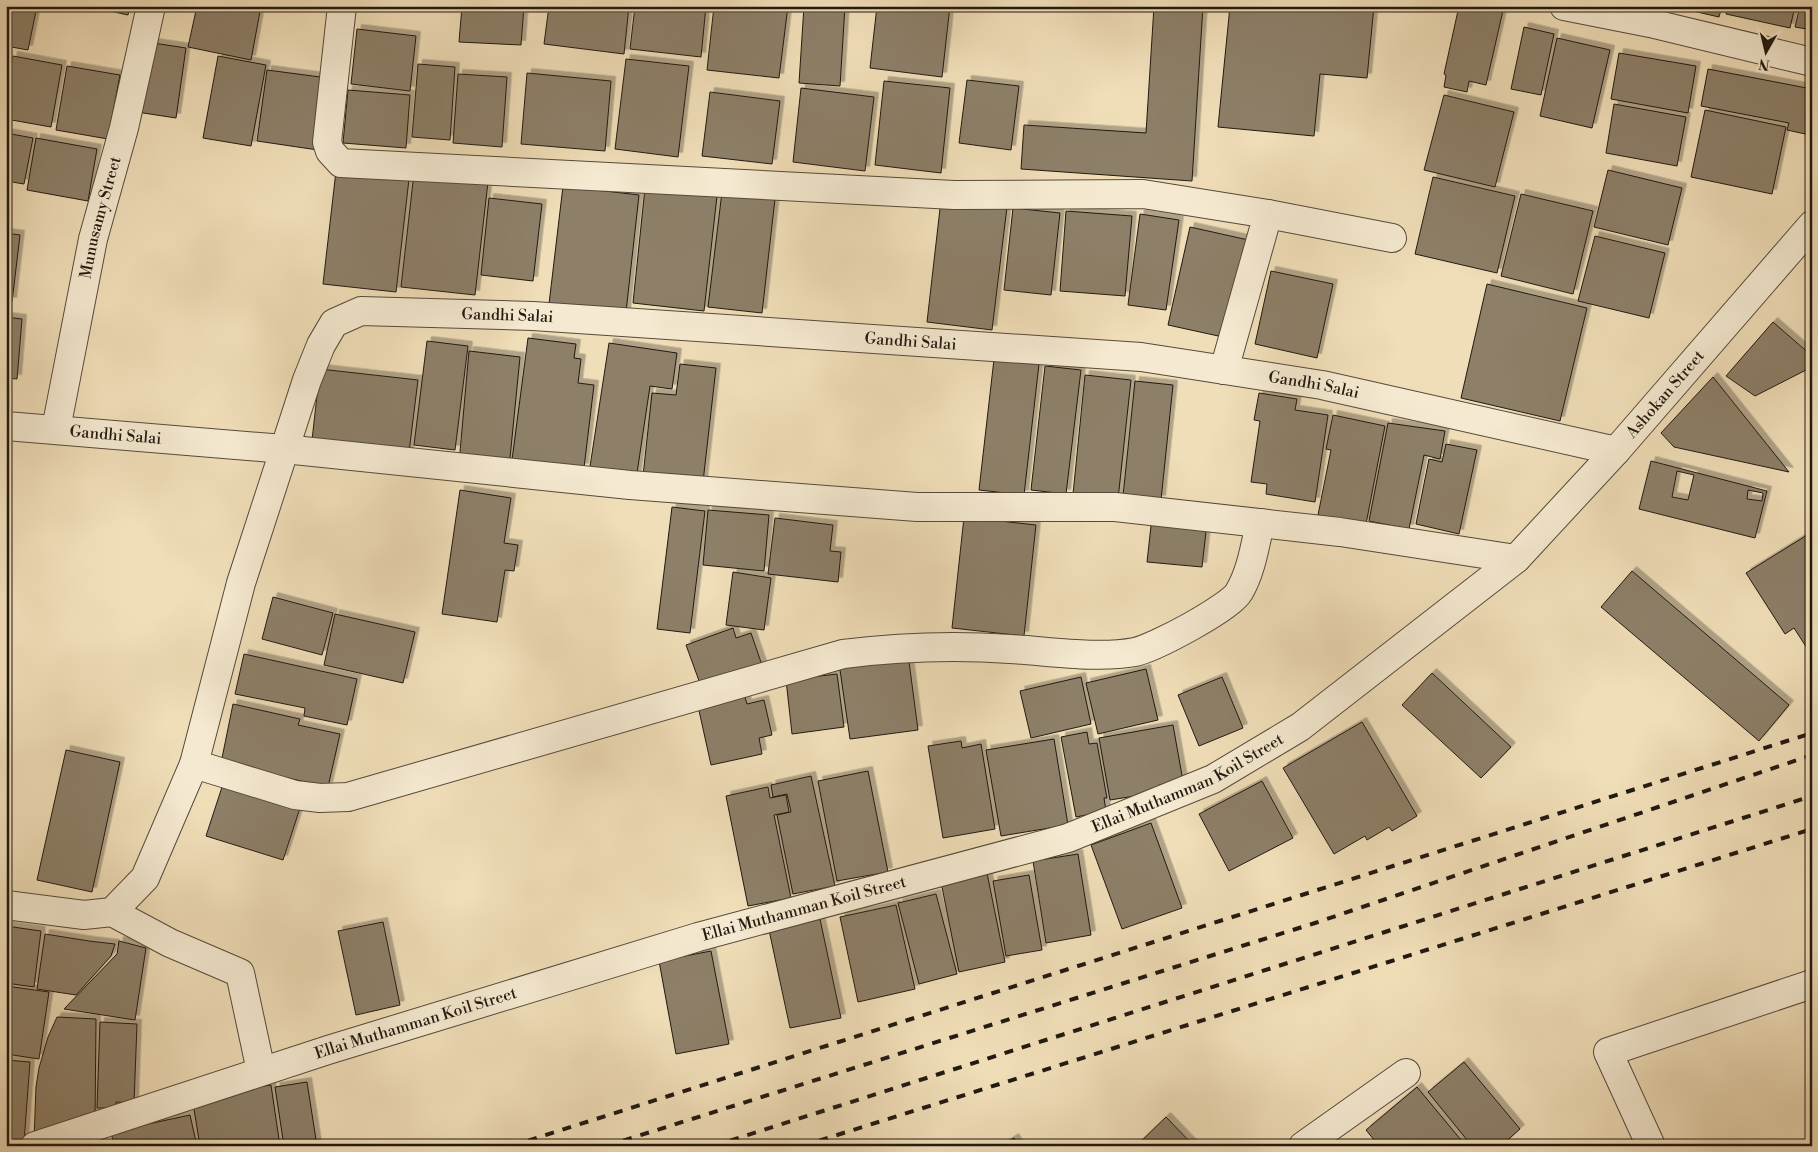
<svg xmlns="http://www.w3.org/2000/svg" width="1818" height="1152" font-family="'Libre Bodoni',serif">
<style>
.building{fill:#8d7f68;stroke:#211911;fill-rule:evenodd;filter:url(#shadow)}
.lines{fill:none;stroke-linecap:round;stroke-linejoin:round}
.minor-casing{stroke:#554a3b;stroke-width:30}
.minor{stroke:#f5ead1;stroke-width:28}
.rail{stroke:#211911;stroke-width:4;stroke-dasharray:9 9;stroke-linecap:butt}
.labels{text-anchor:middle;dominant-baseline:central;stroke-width:4;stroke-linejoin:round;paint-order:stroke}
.street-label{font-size:16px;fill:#211911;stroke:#f5ead1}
</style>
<defs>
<filter id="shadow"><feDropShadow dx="4.5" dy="-4.5" stdDeviation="0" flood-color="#0004"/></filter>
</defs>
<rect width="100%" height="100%" fill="#f0deb8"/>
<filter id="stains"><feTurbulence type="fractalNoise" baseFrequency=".004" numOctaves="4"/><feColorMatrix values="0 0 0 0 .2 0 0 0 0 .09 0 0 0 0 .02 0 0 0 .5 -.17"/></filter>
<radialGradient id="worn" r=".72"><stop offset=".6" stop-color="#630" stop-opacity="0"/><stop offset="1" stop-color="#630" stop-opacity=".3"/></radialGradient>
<g class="building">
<path d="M6,6h31l-9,44 -22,-4z"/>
<path d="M87,6h43l-2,9z"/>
<path d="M197,6h64l-10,54 -63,-13z"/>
<path d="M462,6h62l-3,39 -62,-3z"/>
<path d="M549,6h80l-5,48 -80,-10z"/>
<path d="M635,6h71l-5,51 -71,-8z"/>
<path d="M714,6h74l-9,72 -72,-8z"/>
<path d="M804,6h41l-5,80 -41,-3z"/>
<path d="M877,6h73l-8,71 -72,-9z"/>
<path d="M1154,6h49l-11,175 -171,-12 3,-44 122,8z"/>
<path d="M1230,6h144l-7,72 -47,-4 -6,62 -96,-9z"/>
<path d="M1459,6h45l-18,79 -17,-4 -2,11 -23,-5 2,-12 -2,-1z"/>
<path d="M1671,6h51l-3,11z"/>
<path d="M1728,6h67l-5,22 -64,-14z"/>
<path d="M1800,6h12v24l-17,-3z"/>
<path d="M1524,27l30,7 -13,61 -30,-6z"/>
<path d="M357,29l59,7 -6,55 -59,-7z"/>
<path d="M1557,38l53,12 -18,78 -52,-12z"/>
<path d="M147,42l39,6 -10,70 -39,-6z"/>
<path d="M1619,53l77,13 -8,47 -77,-14z"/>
<path d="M13,56l49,9 -11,62 -45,-8v-25z"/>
<path d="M218,56l48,9 -15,81 -48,-8z"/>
<path d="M626,59l63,7 -11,91 -63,-8z"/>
<path d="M418,64l37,3 -5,73 -38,-3z"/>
<path d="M67,66l53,9 -12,64 -52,-9z"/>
<path d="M1708,69l104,20 -2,46 -23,-5 2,-7 -88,-17z"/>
<path d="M267,70l61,8 -10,72 -61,-9z"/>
<path d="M527,73l84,8 -6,70 -84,-7z"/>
<path d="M458,74l49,3 -5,70 -49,-4z"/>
<path d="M967,80l52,6 -8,64 -52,-7z"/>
<path d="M884,81l66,7 -9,85 -66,-8z"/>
<path d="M801,88l73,9 -9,74 -72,-9z"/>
<path d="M348,90l62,5 -4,53 -63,-5z"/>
<path d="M710,92l70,9 -8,63 -70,-8z"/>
<path d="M1444,95l70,17 -19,75 -71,-17z"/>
<path d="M1614,104l72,13 -9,49 -71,-13z"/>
<path d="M1705,110l81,17 -14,67 -81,-17z"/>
<path d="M6,133l27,5 -9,46 -18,-3z"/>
<path d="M36,138l61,11 -9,52 -61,-11z"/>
<path d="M1608,170l74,18 -14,57 -74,-18z"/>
<path d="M336,171l73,8 -13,113 -73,-8z"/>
<path d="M414,173l74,9 -13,113 -74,-8z"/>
<path d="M1433,177l82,19 -18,77 -82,-19z"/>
<path d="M563,186l76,9 -13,117 -77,-8z"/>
<path d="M645,188l72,8 -13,115 -71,-8z"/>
<path d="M722,192l53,7 -13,114 -54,-6z"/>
<path d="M1521,194l72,17 -20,83 -72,-18z"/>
<path d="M489,198l53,6 -9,77 -52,-6z"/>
<path d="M941,200l66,7 -15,123 -65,-8z"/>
<path d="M1013,208l47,5 -9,82 -47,-5z"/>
<path d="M1066,211l66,5 -7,80 -65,-5z"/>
<path d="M1140,214l39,6 -13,90 -38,-5z"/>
<path d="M1190,227l63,14 -21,98 -64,-14z"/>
<path d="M6,233l14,2 -8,67 -6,-1z"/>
<path d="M1595,236l70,17 -16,65 -71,-17z"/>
<path d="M1271,271l62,13 -16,74 -62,-14z"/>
<path d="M1487,284l100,24 -27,113 -99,-23z"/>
<path d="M6,317l16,2 -5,60 -11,-1z"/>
<path d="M1773,322l39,34v11l-57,29 -29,-20z"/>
<path d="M528,338l48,6 -2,14 7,1 -3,24 16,2 -10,83 -72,-8z"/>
<path d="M427,341l41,5 -13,104 -41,-5z"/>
<path d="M609,343l68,10 -5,36 -22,-3 -14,94 -47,-7z"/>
<path d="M469,351l51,6 -11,111 -50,-5z"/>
<path d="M994,359l45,5 -15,131 -45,-5z"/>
<path d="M680,364l36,4 -13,114 -60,-6 9,-83 24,2z"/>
<path d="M1045,366l36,4 -15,124 -35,-4z"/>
<path d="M320,369l98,11 -9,72 -97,-12z"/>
<path d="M1085,375l46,5 -13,119 -45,-5z"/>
<path d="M1713,377l76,95 -115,-25 -13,-14z"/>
<path d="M1135,381l38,4 -12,115 -38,-4z"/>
<path d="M1259,393l38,6 -2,11 33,5 -13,87 -49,-8 1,-10 -16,-2 9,-61 -6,-1z"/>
<path d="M1333,415l52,11 -19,98 -48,-9 13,-65 -5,-1z"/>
<path d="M1388,423l57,8 -5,28 -16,-4 -15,74 -40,-8z"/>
<path d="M1446,444l31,6 -18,84 -43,-10 13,-65 13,3z"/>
<path d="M1651,461l116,30 -12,47 -116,-29zM1677,471l17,4 -6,25 -16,-3zM1748,490l15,3 -1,8 -15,-2z"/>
<path d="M460,490l51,8 -7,45 14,2 -4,26 -9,-1 -8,52 -55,-8z"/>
<path d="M672,507l33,4 -15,122 -33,-4z"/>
<path d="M708,510l61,5 -5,56 -61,-6z"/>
<path d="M964,517l72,8 -12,111 -72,-8z"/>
<path d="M1152,517l55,6 -5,44 -55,-5z"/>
<path d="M775,518l58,7 -3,26 11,1 -3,30 -70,-8z"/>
<path d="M1812,532v124l-18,-28 -9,6 -39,-61z"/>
<path d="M1632,571l157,134 -30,36 -158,-134z"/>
<path d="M733,572l38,6 -7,52 -38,-5z"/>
<path d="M273,597l60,16 -11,42 -60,-16z"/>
<path d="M335,614l80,18 -12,51 -79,-18z"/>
<path d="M733,628l3,10 15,-5 12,35 -61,21 -16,-44z"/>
<path d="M244,654l113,25 -10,46 -43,-9 1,-8 -70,-14z"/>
<path d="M908,654l10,76 -68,9 -11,-76z"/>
<path d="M1146,669l12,51 -60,14 -12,-51z"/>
<path d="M1432,673l79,74 -30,31 -79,-73z"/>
<path d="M837,674l7,53 -52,7 -6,-54z"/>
<path d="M1081,677l10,47 -60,14 -11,-47z"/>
<path d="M1222,677l21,51 -44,18 -21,-51z"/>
<path d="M745,697l2,7 17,-4 8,35 -13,3 3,16 -51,11 -13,-59z"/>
<path d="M233,704l67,15 -2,6 42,9 -12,53 -107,-24z"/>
<path d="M1362,722l55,94 -25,15 -3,-4 -22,13 -2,-4 -31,18 -51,-86z"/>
<path d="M1173,725l10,56 -24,4 1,7 -50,8 -11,-62z"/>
<path d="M1087,732l2,12 8,-1 10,55h-3l2,13 -30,6 -15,-80z"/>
<path d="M1054,739l14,86 -67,11 -15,-86z"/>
<path d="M961,741l1,7 19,-4 14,85 -52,9 -15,-92z"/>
<path d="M66,750l54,12 -28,130 -55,-12z"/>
<path d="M868,771l20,101 -51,9 -19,-100z"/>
<path d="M811,776l24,110 -42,8 -16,-79 14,-3 -4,-18 -14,3 -2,-12z"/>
<path d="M1262,781l31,57 -64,33 -30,-57z"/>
<path d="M223,784l77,24 -17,52 -77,-24z"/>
<path d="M768,787l2,11 16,-3 3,17 -15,3 17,83 -43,8 -22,-110z"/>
<path d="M1151,823l31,85 -60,21 -31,-84z"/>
<path d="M1078,854l13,81 -45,8 -13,-82z"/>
<path d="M987,873l18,89 -46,10 -18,-90z"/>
<path d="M1029,875l13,75 -36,6 -13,-75z"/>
<path d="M936,894l21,80 -38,10 -21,-81z"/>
<path d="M896,905l19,84 -57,13 -18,-85z"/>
<path d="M820,919l21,99 -51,10 -21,-98z"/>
<path d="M383,922l17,83 -44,10 -18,-84z"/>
<path d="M6,926l35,5 -7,56 -28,-4z"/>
<path d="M45,934l44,7 26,3 -4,12 -35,39 -39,-6z"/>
<path d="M119,941l27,7 -11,72 -71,-11 53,-55z"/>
<path d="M711,951l18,93 -53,10 -17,-93z"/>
<path d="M6,986l43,6 -10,67 -33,-5z"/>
<path d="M57,1017l39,2 -1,104 -61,17 2,-53 3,-19 9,-31z"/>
<path d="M100,1022l37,2 -3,79 -18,-1v6h-19z"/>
<path d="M6,1060l24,2 -6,80 -16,4h-2z"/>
<path d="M1464,1062l56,67 -19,17h-29l-44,-54z"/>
<path d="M307,1082l10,64h-33l-9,-59z"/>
<path d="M271,1085l9,61h-80l-8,-49z"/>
<path d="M1417,1087l49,59h-87l-13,-16z"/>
<path d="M190,1115l7,31h-83l-3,-14z"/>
<path d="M1166,1117l28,29h-58z"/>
<path d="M1014,1138l5,8h-17z"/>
</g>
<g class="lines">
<g class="minor-casing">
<g id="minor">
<path d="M342,6l-15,136 3,9 11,12 613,32 189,-1 125,20 -44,156"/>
<path d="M1564,6l86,17 162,39"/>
<path d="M1268,214l124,24"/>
<path id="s1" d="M6,426l278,23 346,36 287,22h198l225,25 176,27"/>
<path id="s2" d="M56,429l37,-190 31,-111 27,-122"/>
<path d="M194,764l101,31 25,3 28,-1 495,-143c56,-7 111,-9 167,-5 38,2 87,10 125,3 19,-4 95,-44 104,-60 12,-20 16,-46 21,-69"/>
<path id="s3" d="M6,905l78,10 28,-3 33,-34 49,-114 47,-181 66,-203 14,-35 13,-22 27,-12 172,5 608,41 181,28 294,66"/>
<path d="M112,912l58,31 70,30 21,98"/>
<path id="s4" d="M35,1146l293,-96 370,-113 370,-99 145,-59 87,-52 216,-168 100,-108 196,-226"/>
<path d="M1303,1146l103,-73"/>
<path d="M1651,1146l-43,-94 204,-68"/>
</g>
</g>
<use href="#minor" class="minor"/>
<g class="rail">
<path d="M511,1146l1301,-413"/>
<path d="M606,1146l709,-223 497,-168"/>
<path d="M713,1146l1099,-350"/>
<path d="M802,1146l1010,-317"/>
</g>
</g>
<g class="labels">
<g class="street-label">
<text stroke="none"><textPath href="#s2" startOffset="216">Munusamy Street</textPath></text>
<text stroke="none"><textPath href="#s3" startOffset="918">Gandhi Salai</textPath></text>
<text stroke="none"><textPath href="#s3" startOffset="1322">Gandhi Salai</textPath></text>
<text stroke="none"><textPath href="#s3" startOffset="1728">Gandhi Salai</textPath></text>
<text stroke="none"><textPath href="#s4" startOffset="1832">Ashokan Street</textPath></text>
<text stroke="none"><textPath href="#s1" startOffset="110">Gandhi Salai</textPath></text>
<text stroke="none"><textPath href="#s4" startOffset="1210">Ellai Muthamman Koil Street</textPath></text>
<text stroke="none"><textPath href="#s4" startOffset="805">Ellai Muthamman Koil Street</textPath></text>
<text stroke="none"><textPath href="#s4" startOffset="400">Ellai Muthamman Koil Street</textPath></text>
</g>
</g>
<rect width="1818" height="1152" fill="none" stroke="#f0deb8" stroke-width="25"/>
<rect x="8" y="8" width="1803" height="1137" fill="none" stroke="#211911" stroke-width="2.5"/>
<rect x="12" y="12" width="1793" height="1127" fill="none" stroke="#211911"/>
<g transform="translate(1766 52) rotate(188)" stroke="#f5ead1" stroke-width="4" paint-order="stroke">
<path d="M0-4L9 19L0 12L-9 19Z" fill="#211911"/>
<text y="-8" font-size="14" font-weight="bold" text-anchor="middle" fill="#211911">N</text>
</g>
<rect width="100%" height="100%" filter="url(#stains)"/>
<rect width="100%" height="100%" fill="url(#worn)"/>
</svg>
